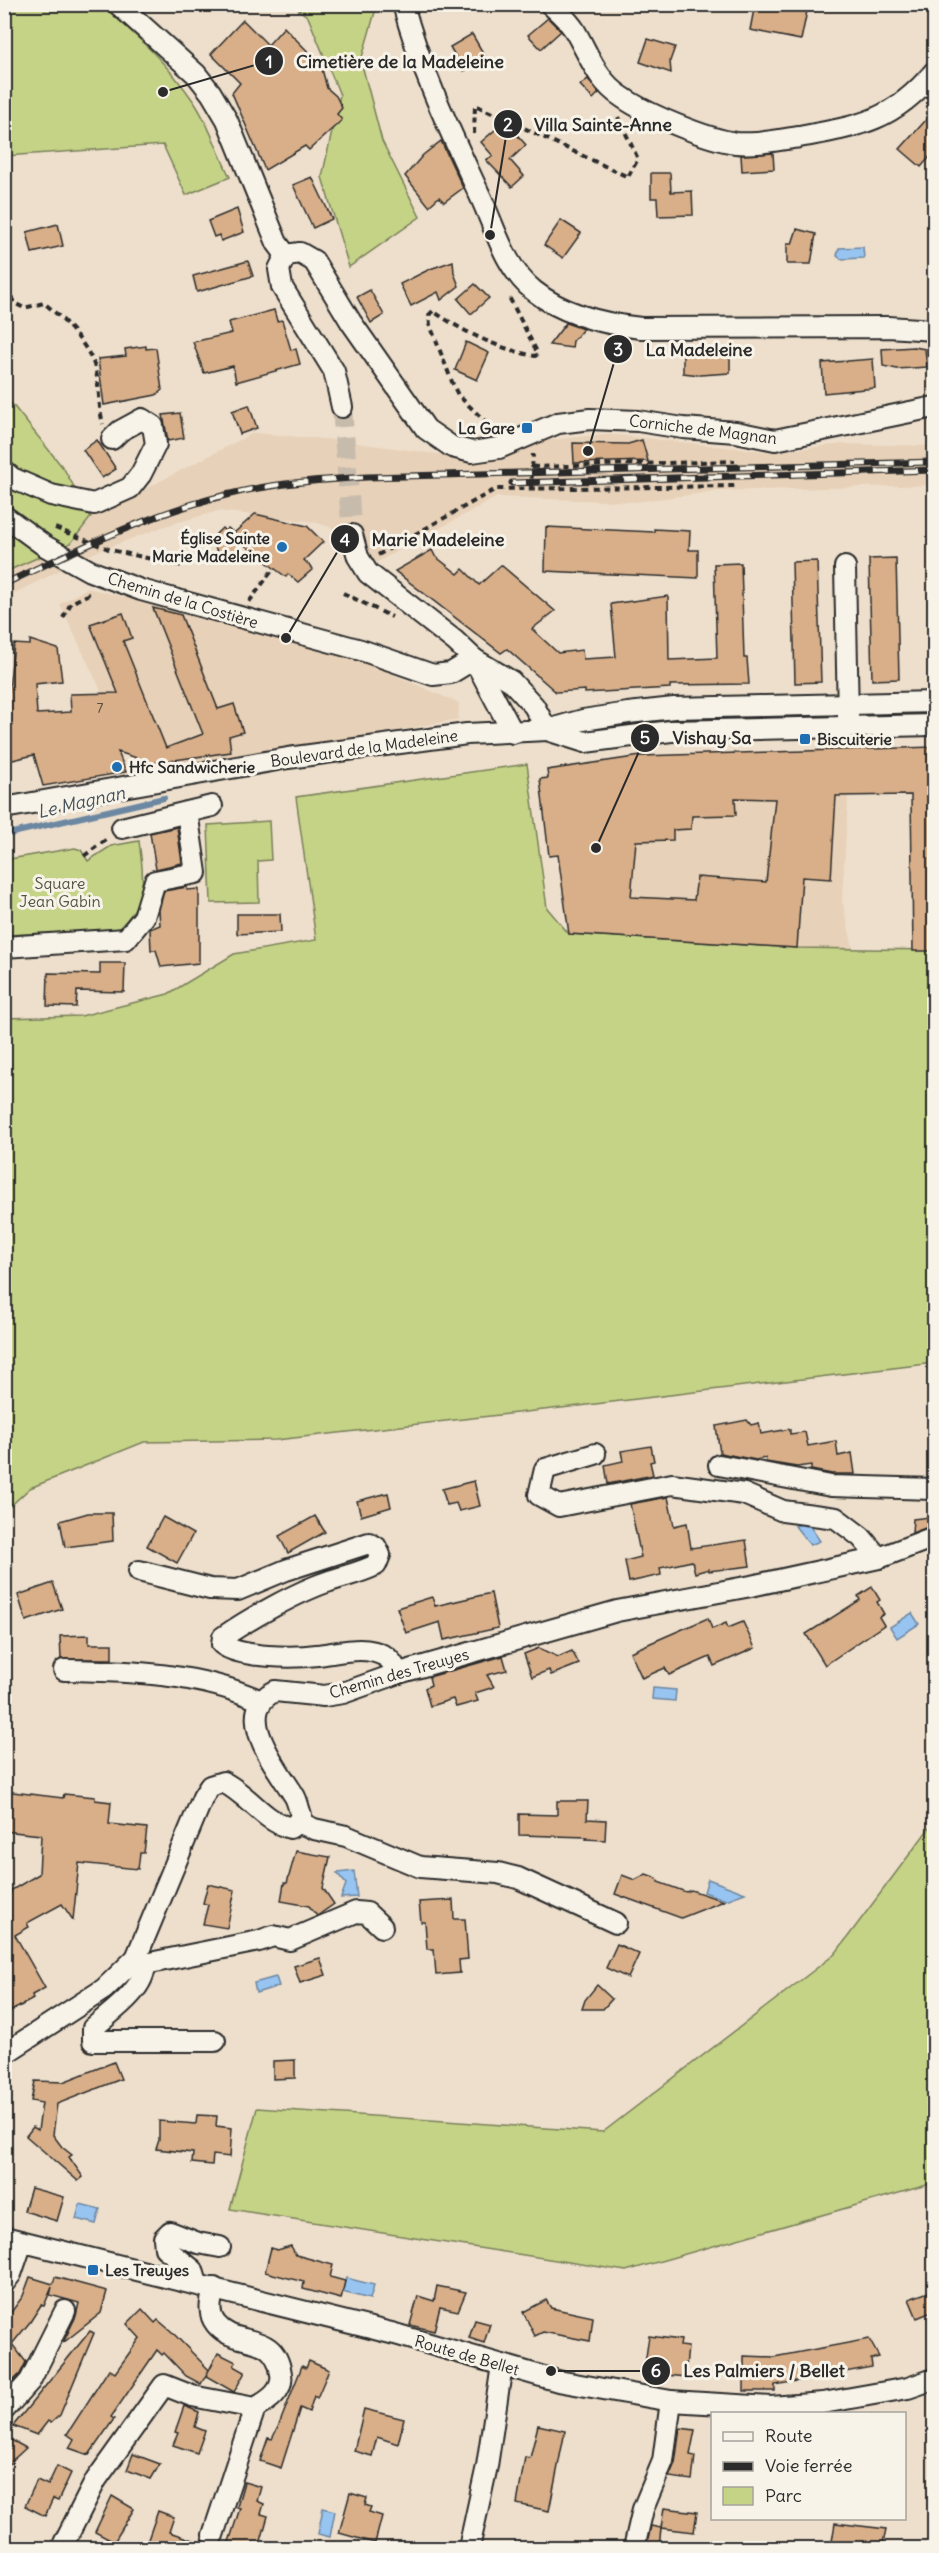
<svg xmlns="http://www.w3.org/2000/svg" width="939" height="2553" font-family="Delius,sans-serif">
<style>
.built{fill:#e7d1b8}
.green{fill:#c5d387;stroke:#787f59;stroke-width:1.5}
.water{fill:#98c4f1;stroke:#6c87a2;stroke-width:1.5}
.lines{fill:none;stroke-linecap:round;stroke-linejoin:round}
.stream{stroke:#6c87a2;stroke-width:6}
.building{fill:#d8af89;stroke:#2b2b2b;stroke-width:1.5;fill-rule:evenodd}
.minor-tunnel{stroke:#c7bbac;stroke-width:20;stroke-dasharray:20 10;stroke-linecap:butt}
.minor-casing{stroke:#2b2b2b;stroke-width:24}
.path{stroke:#2b2b2b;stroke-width:4;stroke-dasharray:6 4.5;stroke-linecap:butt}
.minor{stroke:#f7f3e8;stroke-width:20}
.rail-casing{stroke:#2b2b2b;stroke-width:7}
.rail{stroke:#f7f3e8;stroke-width:4.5;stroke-dasharray:14;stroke-linecap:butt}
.poi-dot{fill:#1f6fb2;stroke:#f7f3e8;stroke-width:2}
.labels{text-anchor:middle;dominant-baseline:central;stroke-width:6;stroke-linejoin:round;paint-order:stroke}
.number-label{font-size:14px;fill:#564c42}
.poi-label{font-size:16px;font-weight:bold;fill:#2b2b2b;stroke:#f7f3e8;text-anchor:start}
.street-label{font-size:16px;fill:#2b2b2b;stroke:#f7f3e8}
.park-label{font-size:16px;fill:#525542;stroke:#f7f3e8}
.water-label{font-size:18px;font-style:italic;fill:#46515c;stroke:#f7f3e8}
.leader{fill:none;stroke:#2b2b2b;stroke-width:2}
.callout-dot{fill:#2b2b2b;stroke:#f7f3e8;stroke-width:2}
.mark-label{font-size:18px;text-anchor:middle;font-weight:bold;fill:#fff}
.callout-label{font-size:18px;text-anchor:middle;font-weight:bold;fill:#2b2b2b;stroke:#f7f3e8;stroke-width:6;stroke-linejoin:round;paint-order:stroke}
</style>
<rect width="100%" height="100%" fill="#eedfcc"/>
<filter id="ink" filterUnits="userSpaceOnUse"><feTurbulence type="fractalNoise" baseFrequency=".0167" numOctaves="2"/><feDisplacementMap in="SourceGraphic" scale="12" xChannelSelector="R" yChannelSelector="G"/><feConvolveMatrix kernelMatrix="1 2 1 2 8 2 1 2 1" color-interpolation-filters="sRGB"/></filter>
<g filter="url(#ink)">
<g class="built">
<path d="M253,433l82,7 117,16 76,-14 79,-8 164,18 72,-8 91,2v39l-216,6 -83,11 -138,-5 -123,67 -15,-27 -44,-15 -97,-11 -53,15 -69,26 -91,46v-26l66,-29 20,-26z"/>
<path d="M87,588l121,30 165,48 86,37 -1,16 -156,30 -164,20 -78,-165z"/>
<path d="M851,748l-9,152 11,48h-56l-228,-14 -22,-164 94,-14z"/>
</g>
<g class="green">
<path d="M5,4l97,1c33,29 67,60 92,97 15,22 24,51 36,75l-44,18 -23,-50 -158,11z"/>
<path d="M293,5h84l-16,56 21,80 38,76 -71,50 -27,-90 18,-82 -32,-78z"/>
<path d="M4,394l60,75 27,48 -20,26 -66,29z"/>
<path d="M527,764l20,144 22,26 228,14 137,2v413l-355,43 -303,34 -132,2 -114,46 -25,23 -1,-493 77,-2 87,-22 66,-40 82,-14 -20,-143z"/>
<path d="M269,821l2,39 -13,1 1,41 -48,1 -3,-78z"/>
<path d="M139,841c5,39 9,61 -22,89l-112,5 -1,-75 71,-12 6,2 7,11 23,-15z"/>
<path d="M934,1824v359l-308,88 -396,-62 27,-101 346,24 232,-178 92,-123z"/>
</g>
<g class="water">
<path d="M863,247l1,11 -23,1 -4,-3 2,-8z"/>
<path d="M807,1522l13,19 -10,4 -15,-19z"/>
<path d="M912,1613l7,11 -22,14 -7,-11z"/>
<path d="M653,1688l23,2 -1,11 -23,-2z"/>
<path d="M354,1871l3,26 -16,1 5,-14 -9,-11z"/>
<path d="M708,1879l37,14 -19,7 -22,-8z"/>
<path d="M276,1977l3,9 -23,7 -2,-10z"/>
<path d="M80,2204l20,5 -4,15 -20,-5z"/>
<path d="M346,2278l28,7 -4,14 -28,-7z"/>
<path d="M323,2508l12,3 -5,26 -12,-3z"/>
</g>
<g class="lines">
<path class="stream" d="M4,835l160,-37"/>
</g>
<g class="building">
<path d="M755,4h36l-1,4 17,3 -6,29 -51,-10z"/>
<path d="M548,18l13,13 -20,18 -13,-14z"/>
<path d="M243,20l25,25 16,-18 37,38 6,23 9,8 6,12 -5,6 5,6 -33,30 -4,-4 -40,24 -33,-77 8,-10 -29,-29z"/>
<path d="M472,34l14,24 -22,13 -14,-24z"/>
<path d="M648,39l27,8 -5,14 1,12 -31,-11z"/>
<path d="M588,79l11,14 -6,6 -13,-14z"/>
<path d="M934,111v41l-13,15 -21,-18z"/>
<path d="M502,124l10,5 14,16 -16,15 14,16 -12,11 -26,-27 7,-4 -12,-14z"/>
<path d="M441,141l22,47 -19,14 -5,-5 -10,9 -24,-30 18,-21z"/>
<path d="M773,153l1,16 -32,2 -1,-16z"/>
<path d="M651,173h19l1,19 21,-1 1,24 -35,1 -1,-18h-6z"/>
<path d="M312,177l20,42 -19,9 -20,-43z"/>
<path d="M237,209l7,23 -23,9 -2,-6 -5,2 -6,-16z"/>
<path d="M561,220l20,13 -18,25 -19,-13z"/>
<path d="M58,224l5,22 -31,7 -5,-21z"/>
<path d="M797,229l19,5 -5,30h-24v-20h5z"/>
<path d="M248,261l5,15 -56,16 -4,-16z"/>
<path d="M453,261l1,12 5,13 -18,14 -3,-8 -27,14 -11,-22 30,-15z"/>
<path d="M475,284l14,14 -18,16 -13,-15z"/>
<path d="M370,290l14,25 -13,8 -14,-26z"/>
<path d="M274,310l3,11 5,-1 9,30 5,-1 4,15 -64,18 -3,-16 -29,7 -11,-31 39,-9 -3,-11z"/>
<path d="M566,323l17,6 -10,12 -1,7 -23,-3z"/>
<path d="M466,342l23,11 -12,27 -22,-10z"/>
<path d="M146,346v3l10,-1 6,42 -6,5 -52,10 -6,-46 28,-3 -1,-7z"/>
<path d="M914,347l11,2 2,18 -30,2 -14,-3 -1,-17z"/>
<path d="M719,350l11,1v22l-30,2 -17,-2v-22z"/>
<path d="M873,359l2,29 -51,5 -2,-30z"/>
<path d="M249,405l8,23 -17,6 -8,-23z"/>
<path d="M180,413l4,25 -16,3 -5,-26z"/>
<path d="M97,440l19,29 -14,9 -19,-28z"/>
<path d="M642,440l6,21 -74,2 -1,-20 55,1z"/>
<path d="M255,514l52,12 16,16 -19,18 9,9 -15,13 -10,-8 -2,3 -12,-9 -32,-25 -16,17 -9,-8 -5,-14 10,-10 3,3 3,-3 6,5z"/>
<path d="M546,527l108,5v-3l36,2 -1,19h9v28l-153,-7z"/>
<path d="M432,550l3,6 23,18 5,-5 16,16 22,-20 54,46 -23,18 26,24 24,-3 1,9 33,-2 -5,-53 57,-8 1,64 48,-2 -3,-94 27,-1 3,95h3l2,26 -79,1v3l-85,5v-3l-29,2 -49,-43 -6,4 -106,-82z"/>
<path d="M896,558l3,121 -27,1 -3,-121z"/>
<path d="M817,561l4,121 -26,1 -3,-121z"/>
<path d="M153,608l28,7 37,94 16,-5 9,28 -14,4 2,16 -92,13 -2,-7 -19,-6 8,20 -83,14 -9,-31 -30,7v-83l5,11 5,-46 16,1v-5l28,9 4,32 -27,3 2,30 34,-2 -1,-18 48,-1 -28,-69 33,-11 9,25 -9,3 43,107 37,-14z"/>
<path d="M934,747v204h-21l-2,-156 -75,1 -5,83 -29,-2 -5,71 -228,-14 -11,-79 -9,1 -9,-77 8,-1 -1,-8 94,-14zM735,798l40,1 -9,83 -69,-5 -3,23 -63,-3 5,-56 37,-1v-10l18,-1 1,-13 44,-1z"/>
<path d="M177,827l5,36 -26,6 -6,-36z"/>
<path d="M187,887v3l12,-1v74l-38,4 -5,-17h-5l-1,-21 10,-4 -1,-15 5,-19z"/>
<path d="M237,914h43l1,18 -44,2z"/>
<path d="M100,963h25l-1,29 -47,-1 -1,16 -29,-1 1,-33 52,1z"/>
<path d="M747,1420l4,5 8,-2 2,11 29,-5v5l15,-2 3,14 28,-5 2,15 14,-3 3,21h-23l-21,-4v-5l-14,2 -31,-5 -1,-4 -9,2 -36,-7 -4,-27z"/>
<path d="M651,1446l3,15 -4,1 3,13 -45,9 -3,-19 18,-4 -2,-10z"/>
<path d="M474,1481l6,25 -21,5 -3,-8 -9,2 -5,-16z"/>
<path d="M388,1493l3,14 -30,9 -4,-15z"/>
<path d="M668,1497l6,29 13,-3 4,25 55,-8 4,26 -41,5v-2l-14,4 -3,-12 -32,7 1,7 -32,7 -4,-21 16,-4 -11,-53z"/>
<path d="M88,1513h24l1,28 -48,6 -5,-26z"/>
<path d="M315,1516l10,16 -37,21 -9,-17z"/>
<path d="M163,1517l30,17 -16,29 -30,-17z"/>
<path d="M930,1517l1,9 -19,7 1,-14z"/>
<path d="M53,1583l9,26 -36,12 -8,-26z"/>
<path d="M872,1587l8,13 -3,2 7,12 -5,3 5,8 -59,40 -19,-31 54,-34 -2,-4z"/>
<path d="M491,1593l7,35 -54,12 -4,-18 -34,11 -9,-25 35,-11 3,9z"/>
<path d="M708,1618l4,11 14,-6 2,5 15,-6 12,26 -41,18 -4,-9 -41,18 -4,-7 -23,10 -12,-26z"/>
<path d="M89,1635v9h23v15h-51l-1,-23z"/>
<path d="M539,1648l19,9 14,-6 7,13 -28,11 -2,-5 -17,7 -8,-23z"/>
<path d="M503,1656l4,14 -20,5 7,12 -19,6 3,8 -22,6 -3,-8 -23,7 -5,-18 6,-3 -2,-8z"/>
<path d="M4,1791l59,7 1,-4 31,3v3l16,2 -2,22 38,4 -3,25h-4l-2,16 -59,-6 -6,57 -11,-16 -35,19 2,4 -14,8 30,53 -13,7 1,4 -29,16v-118l7,-4 -1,-2 29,-17 2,-39 -37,-4z"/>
<path d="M557,1801h31l-1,18 19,1 -1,20 -19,-1 1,-2 -68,-2v-21l38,1z"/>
<path d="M296,1851l34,6 -7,31 11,16 -17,12 -8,-10 -28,-5 3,-18h3z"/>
<path d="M646,1874l11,4 1,4 28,10 5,-2 33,11 -43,17 -66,-24 7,-19 13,5z"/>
<path d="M208,1884l27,6 -8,38 -24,-4 5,-19 -5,-2z"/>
<path d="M453,1900l1,19h11l3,40 -9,1 1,13 -24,2 -2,-26h-7l-2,-27h-4l-2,-20z"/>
<path d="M617,1944l22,10 -11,24 -22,-10z"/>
<path d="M320,1958l6,17 -26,8 -6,-17z"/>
<path d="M597,1985l15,14 -9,10h-21l3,-9z"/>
<path d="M295,2060v18l-22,1v-18z"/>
<path d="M114,2062l7,17 -64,25 -4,31 9,12 10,8 -3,2 14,20 -5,4 -52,-45 7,-9 5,3 4,-27 -11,-2 4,-20 28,1z"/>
<path d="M197,2115l20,1 -1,10 16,2 -2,29 -17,-2 -1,10 -20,-2 1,-10 -37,-4 3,-9v-19l37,3z"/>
<path d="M31,2188l33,9 -7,24 -33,-10z"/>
<path d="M291,2246l5,9 37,10 -3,12 15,4 -4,18 -38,-10 1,-7 -39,-10 6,-24 6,2z"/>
<path d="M30,2277l23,7 2,-7 52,14 -6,22 -38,30 13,-27 3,-13 -29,-8 2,-8 -8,19 -3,-1 -11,17 -18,22 14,18 -6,12 -7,7 -9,-12v-47l19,-26z"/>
<path d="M437,2286l29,6 -8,19 -18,-4 -6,24 -24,-6 8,-29 16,5z"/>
<path d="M934,2290v21l-17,7 -8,-19z"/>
<path d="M546,2300l5,8 42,9 -3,24 -47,-9 -8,4 -12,-24z"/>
<path d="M142,2309l13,14 3,-3 13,11 38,39 9,-17 18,9 -2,4 11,6 -11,20 -28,-16 3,-6 -8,14 -15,-8 -22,-23 -2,2 -5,-5 -46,67 3,2 -25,36 -20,-7 5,-9 -7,-5 42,-65 6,4 25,-35 -13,-14z"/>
<path d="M475,2320l15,4 -6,19 -15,-5z"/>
<path d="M90,2331l4,2 -34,82 -9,8 -3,-2 -11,14 -24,-9z"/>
<path d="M649,2336l32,4 -1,6 8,1 -3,30 -18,-2 1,-7 -23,-4z"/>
<path d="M869,2339l10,18 -8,2 1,8 -97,18v6h-31v-35l30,1z"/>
<path d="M309,2361l20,9 -12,28 -3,-2 -5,16 -9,-4 -19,60 -21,-7 8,-23 4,1 7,-14 23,-59 4,2z"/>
<path d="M184,2406l15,6 -4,15 10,4 -8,22 -24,-8 5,-12 -3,-1z"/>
<path d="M364,2409l40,10 -6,25 -21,-7 -5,19 -18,-5z"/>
<path d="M538,2425l27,6 -16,80 -32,-7 8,-47 5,1z"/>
<path d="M680,2428l15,2 -5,25 5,1 -3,24 -23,-3 6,-14z"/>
<path d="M4,2436l22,12 -22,20z"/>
<path d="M133,2454l27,10 -9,15 -24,-9z"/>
<path d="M57,2466l14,7 -13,28 -5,-2 -8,17 -20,-10 12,-26 11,5z"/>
<path d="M244,2482l17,5 -4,14 7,3 -3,10 7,2 -9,32h-32l13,-40 -3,-1z"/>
<path d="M350,2493l17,5 -2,7 6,2 -2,5 13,4 -7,27 -36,-10z"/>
<path d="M112,2496l22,13 -20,33 -19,-10z"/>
<path d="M664,2508l33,4 -3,20 -33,-4z"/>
<path d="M158,2511l16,6 -5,15 36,12 5,4h-65z"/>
<path d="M835,2523l51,6 -4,19h-51z"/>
<path d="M651,2526l10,2 -2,20h-13z"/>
</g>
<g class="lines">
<path class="minor-tunnel" d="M342,407l10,128"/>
<g class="minor-casing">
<g id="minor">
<path d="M118,4l78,70 15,19 16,27 50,123 9,12"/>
<path d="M403,4c18,68 50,133 79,196 14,31 24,69 52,91 30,24 70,33 107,37l247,-1 46,3"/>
<path d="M550,4c9,8 19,17 25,27 14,24 22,50 47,66 24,17 84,42 114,46 21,2 42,-3 63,-6 61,-11 94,-16 135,-65"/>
<path d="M286,255l14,-2 14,8 37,61 75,107 26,18 20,5 27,-4 59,-25 32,-4 48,2 45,7 53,4 39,8 159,-33"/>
<path d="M286,255l-7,14 3,18 52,84 8,36"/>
<path d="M4,471l8,7 39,17 43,9 36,-16 11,-14 15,-30 -3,-18 -11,-7 -22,12 -8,8"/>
<path d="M4,516l41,30 45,25 51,19 220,60 72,25 18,-2 23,-14"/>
<path d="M352,535l6,22 10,16 87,68 19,18 37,22 23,25 13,24"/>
<path d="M845,567l3,150"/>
<path d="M475,661l38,72"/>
<path d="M547,730l38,12 86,-11 263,-6"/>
<path d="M4,808l284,-50 179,-24 80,-4 36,-10 45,-7 46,-5 260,-6"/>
<path d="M122,828l90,-22"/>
<path d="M4,947l122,-8 18,-22 11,-36 41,-8 -9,-61"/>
<path d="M595,1454l-50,15 -6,26 20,11 113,-22 72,10 39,17 53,7 25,19 18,21"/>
<path d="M719,1465l112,21 103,3"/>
<path d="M139,1571l71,18 28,1 48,-20 83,-27 7,4 4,8 -4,10c-16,8 -32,11 -49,17 -30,10 -78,37 -104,55l-1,7c17,14 73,14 95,11 21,-2 48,-11 68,1 6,3 10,12 14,17"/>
<path d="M64,1670c66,1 136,3 197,31"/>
<path d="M298,1822l16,7 32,7 74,31 78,6 20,5 98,45"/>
<path d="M136,1958l9,6c0,26 -34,48 -52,64v13h122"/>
<path d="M145,1964l114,-23 14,-5 17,4 66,-28 11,1 15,14"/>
<path d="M4,2054l100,-65 32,-31 67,-161 7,-11 13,-4c25,12 39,38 67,46l8,-6 3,-7c-2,-5 -3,-12 -6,-18 -15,-26 -65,-84 -20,-106l49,5 19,-3 56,-20 218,-62 134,-25 128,-28 55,-21"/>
<path d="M4,2237l391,97 163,47 113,20 100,6 52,-4 85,-15 26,-9"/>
<path d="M4,2283l7,-9 11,-32"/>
<path d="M197,2284l-4,-14 -28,-22 -1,-10 6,-6 28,11 22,4"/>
<path d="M4,2410l26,-29 35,-70"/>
<path d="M213,2535l42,-127"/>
<path d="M68,2548l-4,-5 32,-63 68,-95 28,11 63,12c13,-7 29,-17 26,-34 -6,-45 -45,-25 -65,-50 -9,-11 -5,-24 -2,-36"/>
<path d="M469,2548l18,-82 15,-101"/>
<path d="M634,2548l9,-39 20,-48 8,-60"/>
</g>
</g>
<g class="path">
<path d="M474,134l1,-29 153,72 10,-18 -20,-42"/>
<path d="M4,277l10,26 10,5 20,-5c17,13 46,44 51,65 5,18 3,38 8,56"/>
<path d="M495,431l-37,-36 -4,-8 -24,-62 -1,-10 4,-4c30,21 66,38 102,45l3,-2 -30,-59"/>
<path d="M532,467l203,-6"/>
<path d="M531,489l2,-35"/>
<path d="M55,528l56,22 72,16"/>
<path d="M378,555l118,-66 241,-3"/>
<path d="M343,593l49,24"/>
<path d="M249,602l25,-34"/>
<path d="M63,618l8,-15 22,-11"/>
<path d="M84,856l23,-17"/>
</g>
<use href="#minor" class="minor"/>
<g class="rail-casing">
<g id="rail">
<path d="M512,483l422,-13"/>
<path d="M4,584c73,-34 144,-70 222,-89 47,-12 95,-15 142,-18l566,-15"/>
</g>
</g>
<use href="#rail" class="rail"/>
</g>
</g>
<g class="poi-dot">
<rect x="521" y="422" width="12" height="12" rx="3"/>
<circle cx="282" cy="547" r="6"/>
<rect x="799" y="733" width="12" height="12" rx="3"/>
<circle cx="117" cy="767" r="6"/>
<rect x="87" y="2264" width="12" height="12" rx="3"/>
</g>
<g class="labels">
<g class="number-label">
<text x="100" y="708">7</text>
</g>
<g class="poi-label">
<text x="515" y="428" text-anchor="end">La Gare</text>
<text x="270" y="538" text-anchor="end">Église Sainte<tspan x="270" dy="18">Marie Madeleine</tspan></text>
<text x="817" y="739">Biscuiterie</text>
<text x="129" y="767">Hfc Sandwicherie</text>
<text x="105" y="2270">Les Treuyes</text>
</g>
<g class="street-label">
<text transform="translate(703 429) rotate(7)">Corniche de Magnan</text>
<text transform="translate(183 600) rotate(17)">Chemin de la Costière</text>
<text transform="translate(364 748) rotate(-8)">Boulevard de la Madeleine</text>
<text transform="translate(399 1673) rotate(-16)">Chemin des Treuyes</text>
<text transform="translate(467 2355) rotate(16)">Route de Bellet</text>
</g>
<g class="park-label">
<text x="60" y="883">Square<tspan x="60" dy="18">Jean Gabin</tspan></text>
</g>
<g class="water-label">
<text transform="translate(81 802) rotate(-13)">Le Magnan</text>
</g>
</g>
<path class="leader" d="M163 92L269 61M490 235L508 124M588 451L618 349M286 638L345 539M596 848L645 738M551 2371L656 2371"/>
<g class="callout-dot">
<circle cx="163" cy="92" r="6"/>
<circle cx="490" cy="235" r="6"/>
<circle cx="588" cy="451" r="6"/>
<circle cx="286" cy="638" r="6"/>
<circle cx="596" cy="848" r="6"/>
<circle cx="551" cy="2371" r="6"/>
<circle cx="269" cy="61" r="15"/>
<circle cx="508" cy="124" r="15"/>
<circle cx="618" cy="349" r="15"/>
<circle cx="345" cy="539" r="15"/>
<circle cx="645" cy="738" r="15"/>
<circle cx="656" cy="2371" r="15"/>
</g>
<g class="mark-label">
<text x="269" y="68">1</text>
<text x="508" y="131">2</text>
<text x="618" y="356">3</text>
<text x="345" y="546">4</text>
<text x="645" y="744">5</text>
<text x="656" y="2377">6</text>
</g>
<g class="callout-label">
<text x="400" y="68">Cimetière de la Madeleine</text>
<text x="603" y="131">Villa Sainte-Anne</text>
<text x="699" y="356">La Madeleine</text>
<text x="438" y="546">Marie Madeleine</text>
<text x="712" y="744">Vishay Sa</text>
<text x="764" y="2377">Les Palmiers / Bellet</text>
</g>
<rect width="939" height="2553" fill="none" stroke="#f7f3e8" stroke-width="24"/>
<rect x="12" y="12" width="915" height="2529" fill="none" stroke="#2b2b2b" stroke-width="2" filter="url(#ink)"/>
<rect x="711" y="2412" width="195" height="108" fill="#f7f3e8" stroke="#a5a39c" stroke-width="1.5"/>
<rect x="723" y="2432" width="30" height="9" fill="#f7f3e8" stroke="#a5a39c" stroke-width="1.5"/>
<text x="765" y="2442" font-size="18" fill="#2b2b2b">Route</text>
<rect x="723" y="2462" width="30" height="9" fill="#2b2b2b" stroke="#a5a39c" stroke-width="1.5"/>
<text x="765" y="2472" font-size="18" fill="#2b2b2b">Voie ferrée</text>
<rect x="723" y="2487" width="30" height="18" fill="#c5d387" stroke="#a5a39c" stroke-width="1.5"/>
<text x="765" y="2502" font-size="18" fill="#2b2b2b">Parc</text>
</svg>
